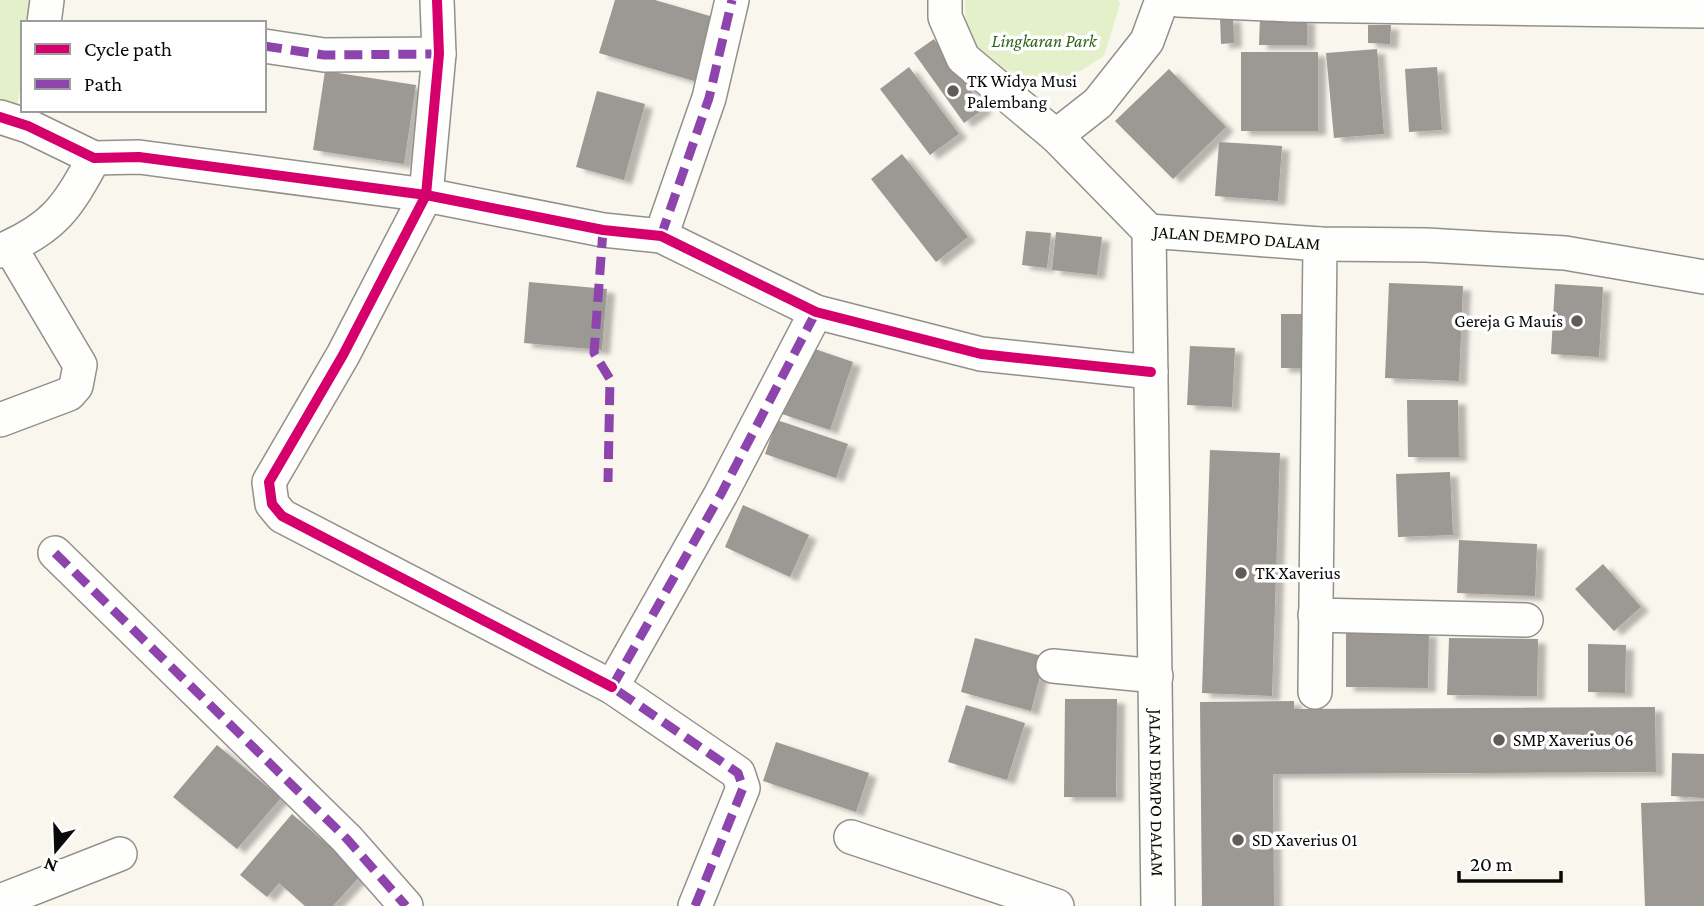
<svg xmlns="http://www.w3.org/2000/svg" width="1704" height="906" font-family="'Crimson Pro',serif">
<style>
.green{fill:#e4f0ca}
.building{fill:#9c9893;filter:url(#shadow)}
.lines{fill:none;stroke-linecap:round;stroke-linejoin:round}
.minor-casing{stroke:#92908c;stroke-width:36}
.minor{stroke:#fefefc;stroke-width:33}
.quiet{stroke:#8e44ad;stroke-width:9;stroke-dasharray:18 9;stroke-linecap:butt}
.cycleway-casing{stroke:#fff;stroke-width:15}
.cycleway{stroke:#d6006c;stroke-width:10}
.poi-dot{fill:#5e5d59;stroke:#fff;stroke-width:2.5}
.labels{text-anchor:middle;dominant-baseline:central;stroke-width:7;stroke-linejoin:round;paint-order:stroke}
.park-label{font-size:18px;font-style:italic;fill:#2c6517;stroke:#fff}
.poi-label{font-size:18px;fill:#0a0a0a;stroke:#fff;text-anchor:start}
.street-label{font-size:18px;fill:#0a0a0a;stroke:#fff}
</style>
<defs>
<filter id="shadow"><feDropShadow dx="8" dy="4.5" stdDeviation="2" flood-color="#0004"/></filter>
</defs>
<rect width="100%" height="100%" fill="#f9f6ed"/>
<g class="green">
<path d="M0,0h36l-4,23h-9v51l-7,38 -16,-5z"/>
<path d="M965,0h153l2,4 -16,52 -46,29 -55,-7 -37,-40z"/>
</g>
<g class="building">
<path d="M615,0h40l65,19 -19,64 -102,-30z"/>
<path d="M1233,17l1,26 -13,1 -1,-26z"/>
<path d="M1260,17l47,1v27h-48z"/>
<path d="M1368,25h23l-1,19 -22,-1z"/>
<path d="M934,39l50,70 -20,14 -50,-70z"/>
<path d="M1377,49l7,85 -50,4 -8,-85z"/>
<rect x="1241" y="52" width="77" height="79"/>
<path d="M909,67l50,67 -29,21 -50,-66z"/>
<path d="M1437,67l5,63 -33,2 -4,-63z"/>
<path d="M1169,69l57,58 -53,52 -58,-58z"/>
<path d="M325,71l91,14 -12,79 -91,-14z"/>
<path d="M597,91l48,13 -21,76 -48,-13z"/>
<path d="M1219,142l63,4 -4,55 -63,-5z"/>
<path d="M902,154l66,83 -32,25 -65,-83z"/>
<path d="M1026,231l25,2 -4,35 -25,-3z"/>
<path d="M1056,232l46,5 -5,38 -45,-5z"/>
<path d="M529,282l78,7 -5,61 -78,-7z"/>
<path d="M1389,283l74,3 -4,95 -74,-3z"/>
<path d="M1555,284l48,3 -4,70 -48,-3z"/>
<rect x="1281" y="314" width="33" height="54"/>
<path d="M806,346l47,16 -23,68 -48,-16z"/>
<path d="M1190,346l45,2 -3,59 -45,-2z"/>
<path d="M1407,400h51l1,57h-51z"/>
<path d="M777,420l71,24 -12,34 -71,-24z"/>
<path d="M1210,450l70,3 -8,243 -70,-3z"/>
<path d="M1450,472l3,63 -55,2 -2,-63z"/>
<path d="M743,505l66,30 -19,42 -65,-30z"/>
<path d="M1459,540l78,4 -2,52 -78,-3z"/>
<path d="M1603,564l38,43 -27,24 -39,-42z"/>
<path d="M1346,631l83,1 -1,56 -82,-1z"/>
<path d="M975,638l70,19 -14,54 -70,-19z"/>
<path d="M1449,638l89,1 -1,57 -90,-1z"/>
<path d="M1588,644l38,1 -1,48 -37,-1z"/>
<path d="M1065,699h52l-1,98h-52z"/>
<path d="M1294,701v8l361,-2 1,65 -383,2 1,132h-72l-2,-204z"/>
<path d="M966,705l59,18 -18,57 -59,-18z"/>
<path d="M776,742l93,31 -13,39 -93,-31z"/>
<path d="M217,745l64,53 -44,51 -64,-52z"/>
<path d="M1672,753l32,1v44l-33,-2z"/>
<path d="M1704,801v105h-59l-4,-103z"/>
<path d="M292,814l70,60 -29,32h-28l-26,-23 -12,14 -27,-22z"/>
</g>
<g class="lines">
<g class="minor-casing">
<g id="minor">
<path d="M437,0l2,54 -13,141 -83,160 -74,127 3,22 10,12 330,171"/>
<path d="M945,0v17l18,41 93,78 93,95"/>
<path d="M1178,0l112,5 414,6"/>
<path d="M44,23l3,-23"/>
<path d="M264,46l60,9 115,-1"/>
<path d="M0,117l28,9 66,32 45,-1 287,38 177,35 58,6 155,76 165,42 170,18"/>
<path d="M1056,136l42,-33 49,-62 15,-41"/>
<path id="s1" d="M1149,231l9,675"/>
<path id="s2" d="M1149,231l171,13 106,1 139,8 139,24"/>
<path d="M661,236l48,-138 23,-98"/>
<path d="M0,251c54,-23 67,-43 94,-93"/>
<path d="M0,420l69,-26 7,-8 4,-21 -70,-118"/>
<path d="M55,553l292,286 59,67"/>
<path d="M1315,615l211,5"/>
<path d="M1053,666l103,10"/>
<path d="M1315,692l5,-448"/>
<path d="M851,837l206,69"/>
<path d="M0,901l120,-47"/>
<path d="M695,906l48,-118 -5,-15 -126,-86 109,-193 95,-182"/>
</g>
</g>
<use href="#minor" class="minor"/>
<g class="quiet">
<path d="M264,46l60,9 115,-1"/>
<path d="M603,230l-9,123 16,26 -2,103"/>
<path d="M661,236l48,-138 23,-98"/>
<path d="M55,553l292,286 59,67"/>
<path d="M695,906l48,-118 -5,-15 -126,-86 109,-193 95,-182"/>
</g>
<g class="cycleway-casing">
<g id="cycleway">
<path d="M437,0l2,54 -13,141 -83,160 -74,127 3,22 10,12 330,171"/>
<path d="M0,117l28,9 66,32 45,-1 287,38 177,35 58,6 155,76 165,42 170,18"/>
</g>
</g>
<use href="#cycleway" class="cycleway"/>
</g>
<g class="poi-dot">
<circle cx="953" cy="91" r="7"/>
<circle cx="1577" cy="321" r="7"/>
<circle cx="1241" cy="573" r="7"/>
<circle cx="1499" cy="740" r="7"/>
<circle cx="1238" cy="840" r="7"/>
</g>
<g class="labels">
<g class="park-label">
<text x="1044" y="41">Lingkaran Park</text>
</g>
<g class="poi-label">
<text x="967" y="81">TK Widya Musi<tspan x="967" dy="21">Palembang</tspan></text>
<text x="1563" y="321" text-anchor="end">Gereja G Mauis</text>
<text x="1255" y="573">TK Xaverius</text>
<text x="1513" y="740">SMP Xaverius 06</text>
<text x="1252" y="840">SD Xaverius 01</text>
</g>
<g class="street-label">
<text stroke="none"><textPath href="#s2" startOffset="88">JALAN DEMPO DALAM</textPath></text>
<text stroke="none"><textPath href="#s1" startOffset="562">JALAN DEMPO DALAM</textPath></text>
</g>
</g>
<rect x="21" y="21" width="245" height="91" fill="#ffffff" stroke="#9d9d9d" stroke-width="2"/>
<rect x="35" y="44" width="35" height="10" fill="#d6006c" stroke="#9d9d9d" stroke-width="2"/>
<text x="84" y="56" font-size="21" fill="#0a0a0a">Cycle path</text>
<rect x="35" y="79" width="35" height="10" fill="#8e44ad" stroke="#9d9d9d" stroke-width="2"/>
<text x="84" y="91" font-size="21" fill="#0a0a0a">Path</text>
<g transform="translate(56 850) rotate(199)" stroke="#ffffff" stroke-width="5" paint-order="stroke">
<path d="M0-5L12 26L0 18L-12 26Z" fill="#0a0a0a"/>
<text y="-10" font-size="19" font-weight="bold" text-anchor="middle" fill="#0a0a0a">N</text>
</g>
<path d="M1459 871v10h102v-10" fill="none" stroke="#0a0a0a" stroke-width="3.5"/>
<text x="1470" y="871" font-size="21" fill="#0a0a0a" stroke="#ffffff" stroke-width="5" paint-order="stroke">20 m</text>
</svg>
